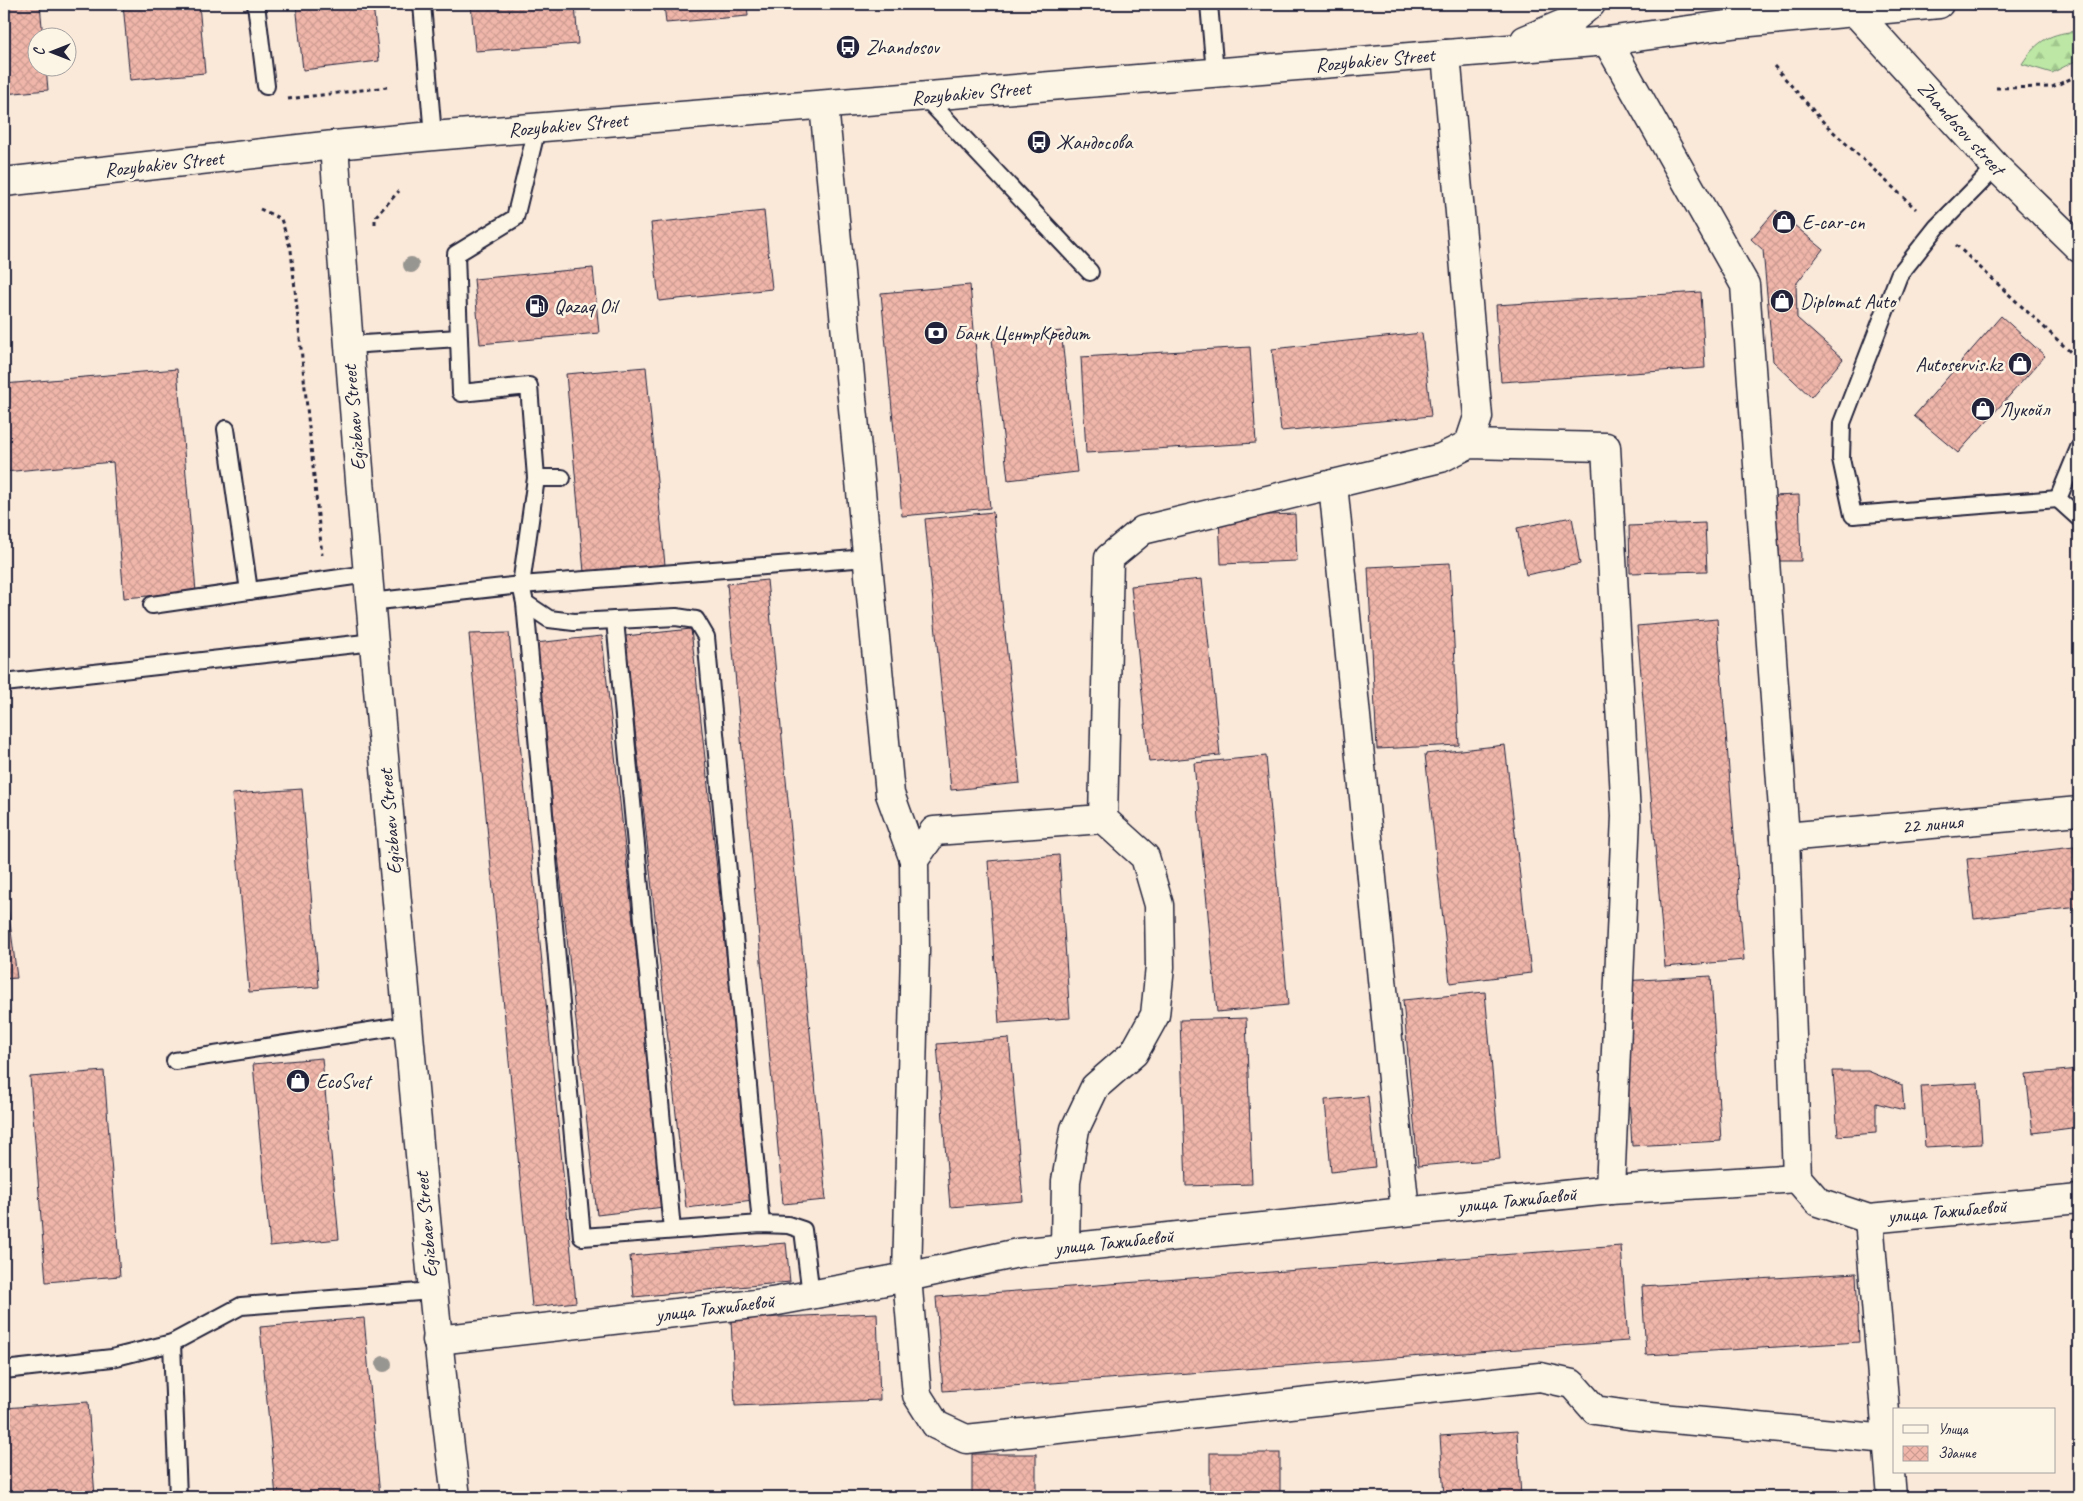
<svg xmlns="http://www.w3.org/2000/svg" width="2083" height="1501" font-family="Caveat,sans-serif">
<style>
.forest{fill:url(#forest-firs);stroke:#6f8470}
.building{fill:url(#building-cross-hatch);stroke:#22223b}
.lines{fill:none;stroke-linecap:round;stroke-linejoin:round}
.lane-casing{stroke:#22223b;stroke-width:20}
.street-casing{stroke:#22223b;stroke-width:31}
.secondary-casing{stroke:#22223b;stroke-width:31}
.path{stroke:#22223b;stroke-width:3;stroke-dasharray:4 4;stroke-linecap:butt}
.lane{stroke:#fcf5e5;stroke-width:16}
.street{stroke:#fcf5e5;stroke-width:28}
.secondary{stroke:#fcf5e5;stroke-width:28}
.tree{fill:#989690}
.labels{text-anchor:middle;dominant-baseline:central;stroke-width:5;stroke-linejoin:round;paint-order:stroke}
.poi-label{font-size:20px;fill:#22223b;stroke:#fcf5e5;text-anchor:start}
.street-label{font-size:20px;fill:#22223b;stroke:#fcf5e5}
</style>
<defs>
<pattern id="forest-firs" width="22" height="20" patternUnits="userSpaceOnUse" patternTransform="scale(1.25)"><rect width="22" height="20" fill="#bce7a4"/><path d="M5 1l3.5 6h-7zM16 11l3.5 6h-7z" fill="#a1c68e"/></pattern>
<pattern id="building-cross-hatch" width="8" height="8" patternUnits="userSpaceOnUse" patternTransform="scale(1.25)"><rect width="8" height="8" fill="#f0b6aa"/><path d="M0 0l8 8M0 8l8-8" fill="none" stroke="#ce9c93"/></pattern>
</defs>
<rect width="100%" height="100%" fill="#fae8d9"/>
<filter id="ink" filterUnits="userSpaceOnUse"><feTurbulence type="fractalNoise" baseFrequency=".02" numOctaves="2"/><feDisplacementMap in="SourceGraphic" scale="10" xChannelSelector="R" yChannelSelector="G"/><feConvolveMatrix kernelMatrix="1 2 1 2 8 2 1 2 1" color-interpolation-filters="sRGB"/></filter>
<g filter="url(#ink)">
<path class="forest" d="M2079,31v28l-27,14 -30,-9c15,-24 29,-31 57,-33z"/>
<g class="building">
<path d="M4,4h36l3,34h-5v30h8l2,22 -44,4z"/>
<path d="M123,4h76l6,69 -75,7z"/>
<path d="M296,4h77l6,57 -76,9z"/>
<path d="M471,4h104l3,40 -103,7z"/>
<path d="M664,4h83l1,12 -82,7z"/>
<path d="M1776,210l47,39 -27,35 1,34 46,41 -32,38 -38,-36 -10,-111 -12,-11z"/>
<path d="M764,211l8,78 -113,12 -8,-78z"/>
<path d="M593,268l6,65 -119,11 -6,-65z"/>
<path d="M970,285l20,223 -88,8 -21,-223z"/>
<path d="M1701,292l4,76 -204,14 -5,-77z"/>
<path d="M2001,316l44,40 -87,97 -44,-37z"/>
<path d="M1061,331l16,141 -69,8 -16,-141z"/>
<path d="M1422,333l9,83 -150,15 -9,-82z"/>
<path d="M1250,347l6,96 -170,10 -5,-96z"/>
<path d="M646,367l19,198 -81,7 -18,-198z"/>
<path d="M177,369l19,223 -72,6 -11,-136 -109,10v-88z"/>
<path d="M1799,495l2,66h-27l-2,-65z"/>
<path d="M993,512l27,271 -69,7 -26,-271z"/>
<path d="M1295,514l2,47 -76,3 -2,-47z"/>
<path d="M1572,517l8,47 -54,11 -9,-47z"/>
<path d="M1705,523l2,48 -77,2 -1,-47z"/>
<path d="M1450,563l9,182 -82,4 -9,-182z"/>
<path d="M1202,579l18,176 -71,7 -18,-176z"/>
<path d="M767,580l59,620 -43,4 -56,-620z"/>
<path d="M1717,619l27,341 -79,7 -28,-341z"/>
<path d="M691,629l62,571 -67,8 -61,-572z"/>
<path d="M509,633l67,669 -44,5 -63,-673z"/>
<path d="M602,636l62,571 -67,8 -62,-572z"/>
<path d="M1505,745l26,228 -81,10 -25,-229z"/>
<path d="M1266,756l22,249 -71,7 -23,-249z"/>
<path d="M302,789l17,198 -70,5 -17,-198z"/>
<path d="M2074,847l5,60 -105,12 -7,-60z"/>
<path d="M1059,855l11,163 -71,5 -11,-162z"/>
<path d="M4,891h2l11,87 -13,1z"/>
<path d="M1711,976l10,165 -89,5 -10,-165z"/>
<path d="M1485,992l15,167 -82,7 -15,-166z"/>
<path d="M1246,1018l6,166 -66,2 -6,-166z"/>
<path d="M1009,1038l14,163 -73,6 -13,-163z"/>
<path d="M322,1058l17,181 -69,7 -17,-182z"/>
<path d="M2079,1069v58l-46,6 -7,-59z"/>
<path d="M104,1071l16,205 -74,6 -16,-205z"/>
<path d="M1833,1071h35l34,14 2,25 -28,-7v30l-38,3z"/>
<path d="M1978,1083l4,61 -57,3 -4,-61z"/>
<path d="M1368,1096l7,71 -44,5 -6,-72z"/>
<path d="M786,1243l4,39 -156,15 -4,-41z"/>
<path d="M1621,1246l7,95 -685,50 -7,-94z"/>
<path d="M1856,1273l3,69 -213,13 -4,-69z"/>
<path d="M877,1313l3,87 -145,6 -4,-87z"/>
<path d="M364,1318l16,179h-104l-16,-170z"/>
<path d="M88,1402l7,95h-91v-89z"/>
<path d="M1517,1431l4,66h-77l-4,-61z"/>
<rect x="1210" y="1453" width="70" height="44"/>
<rect x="972" y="1454" width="64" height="43"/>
</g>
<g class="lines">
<g class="lane-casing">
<g id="lane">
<path d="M256,4l10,82"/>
<path d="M422,4l11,132"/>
<path d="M1209,4l6,69"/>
<path d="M924,96l166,176"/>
<path d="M1996,167l-59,60 -38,48 -57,148 -1,36 12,56 205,-16"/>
<path d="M459,338l2,55 68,-7 7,92h26"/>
<path d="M348,345l111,-7 -3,-84 59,-36 22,-90"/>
<path d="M226,429l23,162"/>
<path d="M2079,448l-21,51 21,19"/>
<path d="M536,478l-15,107 346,-27"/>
<path d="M370,602l151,-17 4,18 57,634 179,-13 27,1 15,5 8,65"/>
<path d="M525,603l24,16 25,3 102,-5 20,3 10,17 55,587"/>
<path d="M152,605l216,-31"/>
<path d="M615,620l57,610"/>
<path d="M4,683l370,-41"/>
<path d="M175,1061l233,-36"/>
<path d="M172,1343l6,154"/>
<path d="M4,1370l108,-12 60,-15 69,-37 191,-15"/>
</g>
</g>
<g class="street-casing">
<g id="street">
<path d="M1607,41l138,244 40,552 12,341 21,24 51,17 210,-20"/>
<path d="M1446,54l32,363 -9,27"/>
<path d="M824,105l66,689 24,66"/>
<path d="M334,145c18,257 41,512 64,768 18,195 34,390 58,584"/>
<path d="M1333,484l72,727"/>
<path d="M1785,837l294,-26"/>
<path d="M1610,1190l16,-374 -20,-369 -137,-3 -28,14 -298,72 -34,28 -6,261 -169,12 -20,29 1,90 -8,327 10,118 19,30 30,14 574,-62 32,7 23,26 34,5 259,24"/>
<path d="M1869,1219l23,278"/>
<path d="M1065,1248l1,-67 9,-52 20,-42 39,-34 21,-38 5,-48 -1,-62 -14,-48 -42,-38"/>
<path d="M437,1340l335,-38 135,-25 111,-24 592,-63 187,-12"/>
</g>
</g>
<g class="secondary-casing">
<g id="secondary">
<path d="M1848,4l148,163 83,81"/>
<path d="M1525,40l45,-19 21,-17"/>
<path d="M4,182l330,-37 99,-9 1174,-95 133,-18 199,-19"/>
</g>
</g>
<g class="path">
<path d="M1774,66l51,58 91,85"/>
<path d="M1996,88l56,-1 27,-12"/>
<path d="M288,99l99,-12"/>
<path d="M260,209l21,10 10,31 31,305"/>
<path d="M375,224v-7l24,-26"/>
<path d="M1956,245l123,115"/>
</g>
<use href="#lane" class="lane"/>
<use href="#street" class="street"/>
<use href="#secondary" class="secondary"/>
</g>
<g class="tree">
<circle cx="411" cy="265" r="8"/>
<circle cx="384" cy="1364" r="8"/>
</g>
</g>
<defs>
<g id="bus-disc" transform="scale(1.25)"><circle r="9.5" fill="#22223b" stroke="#fcf5e5"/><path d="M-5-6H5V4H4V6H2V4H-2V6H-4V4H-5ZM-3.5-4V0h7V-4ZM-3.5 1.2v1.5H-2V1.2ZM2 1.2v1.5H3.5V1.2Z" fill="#fff"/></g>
<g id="shop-disc" transform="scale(1.25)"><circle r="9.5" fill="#22223b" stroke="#fcf5e5"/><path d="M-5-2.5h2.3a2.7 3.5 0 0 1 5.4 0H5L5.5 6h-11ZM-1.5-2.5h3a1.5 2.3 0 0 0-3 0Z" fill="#fff"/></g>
<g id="fuel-disc" transform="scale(1.25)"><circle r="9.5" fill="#22223b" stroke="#fcf5e5"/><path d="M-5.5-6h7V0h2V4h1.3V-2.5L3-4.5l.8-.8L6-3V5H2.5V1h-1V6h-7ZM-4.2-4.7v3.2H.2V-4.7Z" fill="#fff"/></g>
<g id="bank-disc" transform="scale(1.25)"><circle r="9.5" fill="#22223b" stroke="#fcf5e5"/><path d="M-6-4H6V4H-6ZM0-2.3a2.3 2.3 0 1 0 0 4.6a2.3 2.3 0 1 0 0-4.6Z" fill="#fff"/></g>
</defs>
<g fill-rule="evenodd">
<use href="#bus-disc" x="848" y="47"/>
<use href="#bus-disc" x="1039" y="142"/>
<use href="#shop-disc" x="1784" y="222"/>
<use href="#shop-disc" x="1782" y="301"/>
<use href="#fuel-disc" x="537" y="306"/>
<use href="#bank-disc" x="936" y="333"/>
<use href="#shop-disc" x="2020" y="364"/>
<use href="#shop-disc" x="1983" y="409"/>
<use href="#shop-disc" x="298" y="1081"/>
</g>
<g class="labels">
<g class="poi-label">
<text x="866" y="47">Zhandosov</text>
<text x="1056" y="142">Жандосова</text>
<text x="1802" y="222">E-car-cn</text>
<text x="1800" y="301">Diplomat Auto</text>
<text x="554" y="306">Qazaq Oil</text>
<text x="954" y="333">Банк ЦентрКредит</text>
<text x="2002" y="364" text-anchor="end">Autoservis.kz</text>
<text x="2000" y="409">Лукойл</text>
<text x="316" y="1081">EcoSvet</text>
</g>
<g class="street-label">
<text transform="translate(1375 60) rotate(-5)">Rozybakiev Street</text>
<text transform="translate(971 93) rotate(-5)">Rozybakiev Street</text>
<text transform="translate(568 125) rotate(-5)">Rozybakiev Street</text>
<text transform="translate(1961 128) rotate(48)">Zhandosov street</text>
<text transform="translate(164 164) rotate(-6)">Rozybakiev Street</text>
<text transform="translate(354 418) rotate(-95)">Egizbaev Street</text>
<text transform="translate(390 822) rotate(-95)">Egizbaev Street</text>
<text transform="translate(1932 824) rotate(-5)">22 линия</text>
<text transform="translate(1517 1200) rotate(-6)">улица Тажибаевой</text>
<text transform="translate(1947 1211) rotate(-5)">улица Тажибаевой</text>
<text transform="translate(426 1225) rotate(-95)">Egizbaev Street</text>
<text transform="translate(1114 1242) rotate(-6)">улица Тажибаевой</text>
<text transform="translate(715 1308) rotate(-7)">улица Тажибаевой</text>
</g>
</g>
<rect width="2083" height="1501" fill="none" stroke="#fcf5e5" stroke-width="20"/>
<rect x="10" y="10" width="2063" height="1481" fill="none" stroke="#22223b" stroke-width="2" filter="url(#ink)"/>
<rect x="1893" y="1408" width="162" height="65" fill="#fcf5e5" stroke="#a5a1a1"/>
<rect x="1903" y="1425" width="25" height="8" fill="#fcf5e5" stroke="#a5a1a1"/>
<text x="1938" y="1434" font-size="15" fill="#22223b">Улица</text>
<rect x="1903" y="1446" width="25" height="15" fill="url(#building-cross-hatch)" stroke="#a5a1a1"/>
<text x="1938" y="1458" font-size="15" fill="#22223b">Здание</text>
<g transform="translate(52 52) rotate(270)"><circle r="24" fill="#fcf5e5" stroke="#a5a1a1"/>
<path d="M0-4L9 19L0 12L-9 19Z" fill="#22223b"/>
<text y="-8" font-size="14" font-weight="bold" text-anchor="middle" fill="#22223b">С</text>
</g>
</svg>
